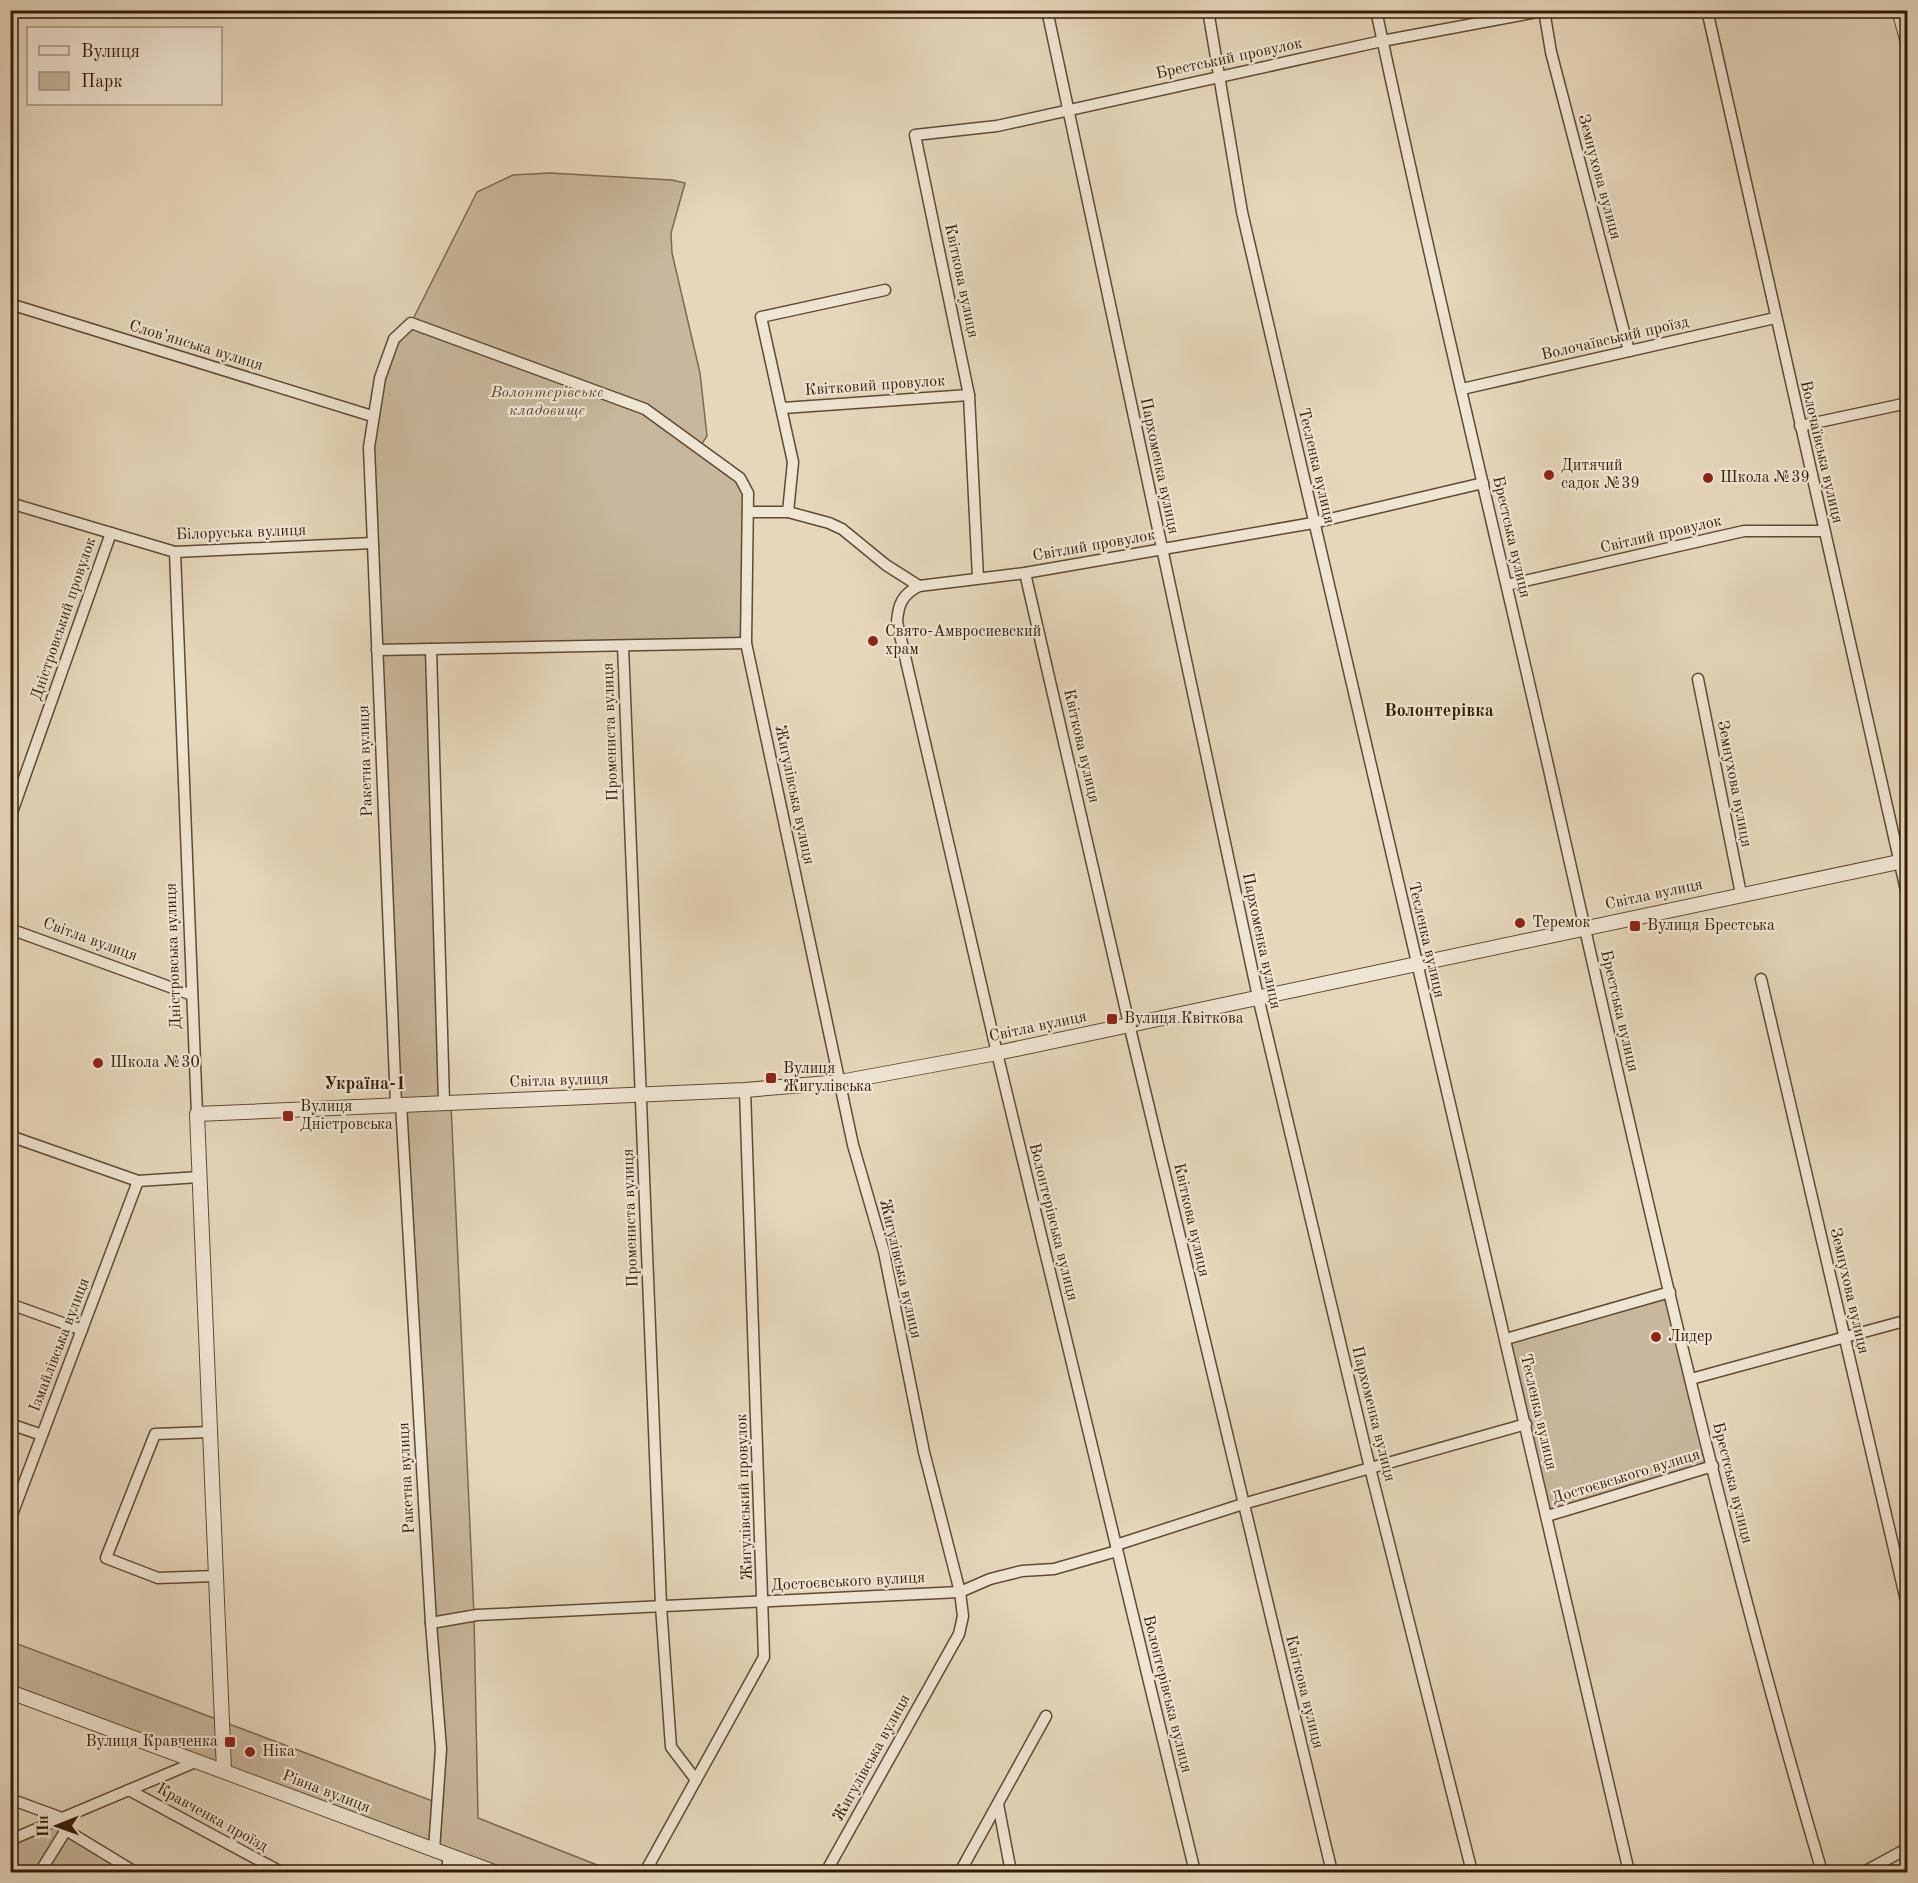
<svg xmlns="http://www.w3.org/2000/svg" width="1918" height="1883" font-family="'Old Standard TT',serif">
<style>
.green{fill:#c8b79c;stroke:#7e6951;stroke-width:1.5}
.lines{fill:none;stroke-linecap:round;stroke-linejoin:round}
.minor-casing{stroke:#604a33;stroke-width:13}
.tertiary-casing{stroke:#604a33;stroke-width:16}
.minor{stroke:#efe5d3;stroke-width:10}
.tertiary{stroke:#efe5d3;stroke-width:14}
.poi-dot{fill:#8f2418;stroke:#efe5d3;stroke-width:2}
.labels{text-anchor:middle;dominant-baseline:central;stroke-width:4.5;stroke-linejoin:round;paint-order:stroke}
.street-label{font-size:16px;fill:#341b06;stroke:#efe5d3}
.park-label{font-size:16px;font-style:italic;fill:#604a33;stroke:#efe5d3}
.poi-label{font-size:16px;fill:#341b06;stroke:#efe5d3;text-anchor:start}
.neighbourhood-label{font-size:18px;font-weight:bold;fill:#341b06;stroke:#efe5d3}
</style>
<rect width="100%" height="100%" fill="#e6d7bb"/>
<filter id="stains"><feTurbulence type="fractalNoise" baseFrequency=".00333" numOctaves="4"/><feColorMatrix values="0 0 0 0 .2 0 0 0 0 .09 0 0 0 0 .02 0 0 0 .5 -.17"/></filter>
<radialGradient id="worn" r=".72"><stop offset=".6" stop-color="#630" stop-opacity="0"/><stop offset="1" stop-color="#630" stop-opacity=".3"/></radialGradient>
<g class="green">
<path d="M550,173l122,7 13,3 -14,50 1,20 28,120 7,63 -8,12 47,37v158l-318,6 12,455h11l23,512 4,202 137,54h-113l-26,-9v9h-25v-18l-440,-165 -1,-48 433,164 1,-56 -45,-648 -30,-654 25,-108 17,-16 66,-131 36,-17z"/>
<path d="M1668,1295l42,169 -161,49 -41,-172z"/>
<path d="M53,1827l73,45h-115v-27z"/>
</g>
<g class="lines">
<g class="minor-casing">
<g id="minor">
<path d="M1047,10l211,987 112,471 102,404"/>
<path d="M1208,10l34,202 387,1660"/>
<path d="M1376,10c53,251 114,501 171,751 84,372 167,746 275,1111"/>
<path d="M1544,10l7,42 78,299"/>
<path d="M1707,10l201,889"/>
<path d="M10,304l362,112"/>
<path d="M1462,389l313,-71"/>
<path d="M783,408l186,-13"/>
<path d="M1800,426l108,-23"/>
<path d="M10,503l165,49 197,-9"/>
<path d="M748,512h40l41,11 13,6 44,36 33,21"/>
<path d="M788,512l5,-50 -32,-145 124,-27"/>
<path d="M175,552l22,562"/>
<path d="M1025,573l104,451 203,848"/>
<path d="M978,578l-9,-183 -54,-260 82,-9 385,-85 166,-31"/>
<path d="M1507,585l237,-54h80"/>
<path d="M623,646l38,960 10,141 25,33"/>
<path d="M431,649l13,453"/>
<path d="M377,650l369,-7"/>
<path d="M1698,679l43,215"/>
<path d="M10,818l101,-285"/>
<path d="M10,929l182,66"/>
<path d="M1761,979l147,630"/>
<path d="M396,1104l-27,-657 11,-69 14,-39 17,-16 234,86 95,69 8,15 -2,150 107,502 31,107 40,200 36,140 3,24 -4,18 -133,238"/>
<path d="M401,1104l30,519 10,126 -7,101"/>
<path d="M10,1136l128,45 61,-4"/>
<path d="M10,1304l72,26"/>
<path d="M1506,1339l164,-47"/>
<path d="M1691,1379l217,-59"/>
<path d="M10,1424l32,11"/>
<path d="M210,1432l-55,2 -49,124 52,20 58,-2"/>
<path d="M1547,1516l166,-50"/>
<path d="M10,1520l128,-339"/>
<path d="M1116,1545l127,-41 283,-80"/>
<path d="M431,1623l46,-8 483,-23 30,-13 32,-8 32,-2 63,-18"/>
<path d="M129,1790l152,82"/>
<path d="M10,1799l52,19 4,12 69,42"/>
<path d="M998,1804l13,68"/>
<path d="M10,1840l188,-79"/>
<path d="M40,1872l26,-42"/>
<path d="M448,1872v-17"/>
<path d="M645,1872l119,-215 -19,-567"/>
<path d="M960,1872l86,-156"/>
<path d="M1195,1872l-198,-819 -100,-431c1,-18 6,-28 22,-36l106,-13 288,-50 170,-40"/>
<path d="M1864,1872l44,-24"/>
</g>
</g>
<g class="tertiary-casing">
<g id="tertiary">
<path d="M1899,10l9,33"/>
<path d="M10,1692l484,180"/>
<path d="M224,1771l-27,-657 548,-24 95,-8 157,-29 911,-193"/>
</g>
</g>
<use href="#minor" class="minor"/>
<use href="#tertiary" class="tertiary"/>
</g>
<g class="poi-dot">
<circle cx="1549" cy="475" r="6"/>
<circle cx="1708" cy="478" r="6"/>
<circle cx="873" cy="641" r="6"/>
<circle cx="1520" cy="923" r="6"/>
<rect x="1629" y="920" width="12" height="12" rx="3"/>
<rect x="1106" y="1013" width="12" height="12" rx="3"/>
<circle cx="98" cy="1063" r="6"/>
<rect x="765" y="1072" width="12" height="12" rx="3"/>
<rect x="282" y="1110" width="12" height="12" rx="3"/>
<circle cx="1656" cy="1337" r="6"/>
<rect x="224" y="1736" width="12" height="12" rx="3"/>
<circle cx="250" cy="1752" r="6"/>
</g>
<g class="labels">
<g class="street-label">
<text transform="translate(1229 59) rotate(-12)">Брестський провулок</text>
<text transform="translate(1599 177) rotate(75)">Земнухова вулиця</text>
<text transform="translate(961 281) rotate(78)">Квіткова вулиця</text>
<text transform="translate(1615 339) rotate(-13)">Волочаївський проїзд</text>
<text transform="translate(196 346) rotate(17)">Слов’янська вулиця</text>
<text transform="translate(875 386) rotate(-4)">Квітковий провулок</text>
<text transform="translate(1821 452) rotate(77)">Волочаївська вулиця</text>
<text transform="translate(1159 466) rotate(78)">Пархоменка вулиця</text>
<text transform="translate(1316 466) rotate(77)">Тесленка вулиця</text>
<text transform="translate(241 533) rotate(-2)">Білоруська вулиця</text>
<text transform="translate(1661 535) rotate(-13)">Світлий провулок</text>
<text transform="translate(1511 537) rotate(77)">Брестська вулиця</text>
<text transform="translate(1094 546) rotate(-10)">Світлий провулок</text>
<text transform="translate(64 619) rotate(-71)">Дністровський провулок</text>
<text transform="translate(611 732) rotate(-92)">Промениста вулиця</text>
<text transform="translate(1081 746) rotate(77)">Квіткова вулиця</text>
<text transform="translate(366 761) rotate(-92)">Ракетна вулиця</text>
<text transform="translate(1734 784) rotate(79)">Земнухова вулиця</text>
<text transform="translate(794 795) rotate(78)">Жигулівська вулиця</text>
<text transform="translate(1654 895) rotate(-12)">Світла вулиця</text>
<text transform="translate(90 940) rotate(20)">Світла вулиця</text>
<text transform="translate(1426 940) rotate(77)">Тесленка вулиця</text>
<text transform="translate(1261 941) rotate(78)">Пархоменка вулиця</text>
<text transform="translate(174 956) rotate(-92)">Дністровська вулиця</text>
<text transform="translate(1619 1011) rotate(77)">Брестська вулиця</text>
<text transform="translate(1038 1027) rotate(-12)">Світла вулиця</text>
<text transform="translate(559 1081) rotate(-2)">Світла вулиця</text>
<text transform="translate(631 1218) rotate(-92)">Промениста вулиця</text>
<text transform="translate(1191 1220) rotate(77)">Квіткова вулиця</text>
<text transform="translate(1053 1222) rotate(76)">Волонтерівська вулиця</text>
<text transform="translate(900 1269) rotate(77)">Жигулівська вулиця</text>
<text transform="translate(1849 1291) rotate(77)">Земнухова вулиця</text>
<text transform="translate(60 1345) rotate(-69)">Ізмайлівська вулиця</text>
<text transform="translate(1538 1412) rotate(77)">Тесленка вулиця</text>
<text transform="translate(1373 1414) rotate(76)">Пархоменка вулиця</text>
<text transform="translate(1626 1477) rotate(-17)">Достоєвського вулиця</text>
<text transform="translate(407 1478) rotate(-93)">Ракетна вулиця</text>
<text transform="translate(1732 1483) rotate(76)">Брестська вулиця</text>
<text transform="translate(745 1497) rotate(-92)">Жигулівський провулок</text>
<text transform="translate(848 1582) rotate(-3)">Достоєвського вулиця</text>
<text transform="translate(1304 1692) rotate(76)">Квіткова вулиця</text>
<text transform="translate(1167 1694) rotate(76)">Волонтерівська вулиця</text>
<text transform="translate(872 1758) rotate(-61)">Жигулівська вулиця</text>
<text transform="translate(326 1792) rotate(21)">Рівна вулиця</text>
<text transform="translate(212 1818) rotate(29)">Кравченка проїзд</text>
</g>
<g class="park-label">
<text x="547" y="393">Волонтерівське<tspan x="547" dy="18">кладовище</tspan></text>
</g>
<g class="poi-label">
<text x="1561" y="466">Дитячий<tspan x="1561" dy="18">садок №39</tspan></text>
<text x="1720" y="478">Школа №39</text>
<text x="885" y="632">Свято-Амвросиевский<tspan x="885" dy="18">храм</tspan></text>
<text x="1532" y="923">Теремок</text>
<text x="1647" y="926">Вулиця Брестська</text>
<text x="1124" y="1019">Вулиця Квіткова</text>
<text x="110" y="1063">Школа №30</text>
<text x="783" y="1069">Вулиця<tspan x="783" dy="18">Жигулівська</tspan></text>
<text x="300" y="1107">Вулиця<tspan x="300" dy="18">Дністровська</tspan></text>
<text x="1668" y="1337">Лидер</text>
<text x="218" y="1742" text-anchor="end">Вулиця Кравченка</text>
<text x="262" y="1752">Ніка</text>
</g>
<g class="neighbourhood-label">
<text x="1439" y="711">Волонтерівка</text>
<text x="365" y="1084">Україна-1</text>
</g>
</g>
<rect width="1918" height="1883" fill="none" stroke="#e6d7bb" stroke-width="36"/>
<rect x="12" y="12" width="1894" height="1859" fill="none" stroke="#341b06" stroke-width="3"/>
<rect x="18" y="18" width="1882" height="1847" fill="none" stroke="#341b06" stroke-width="1.5"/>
<rect x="27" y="27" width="195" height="78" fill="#efe5d3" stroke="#a49481" stroke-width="1.5"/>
<rect x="39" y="46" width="30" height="9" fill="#efe5d3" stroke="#a49481" stroke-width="1.5"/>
<text x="81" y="57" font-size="18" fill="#341b06">Вулиця</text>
<rect x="39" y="72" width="30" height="18" fill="#c8b79c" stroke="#a49481" stroke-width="1.5"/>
<text x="81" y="87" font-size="18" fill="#341b06">Парк</text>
<g transform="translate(57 1826) rotate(269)" stroke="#efe5d3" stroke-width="4.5" paint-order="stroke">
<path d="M0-4.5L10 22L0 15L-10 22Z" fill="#341b06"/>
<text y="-9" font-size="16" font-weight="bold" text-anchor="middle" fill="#341b06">Пн</text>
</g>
<rect width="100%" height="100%" filter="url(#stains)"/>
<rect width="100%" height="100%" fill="url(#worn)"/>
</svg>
